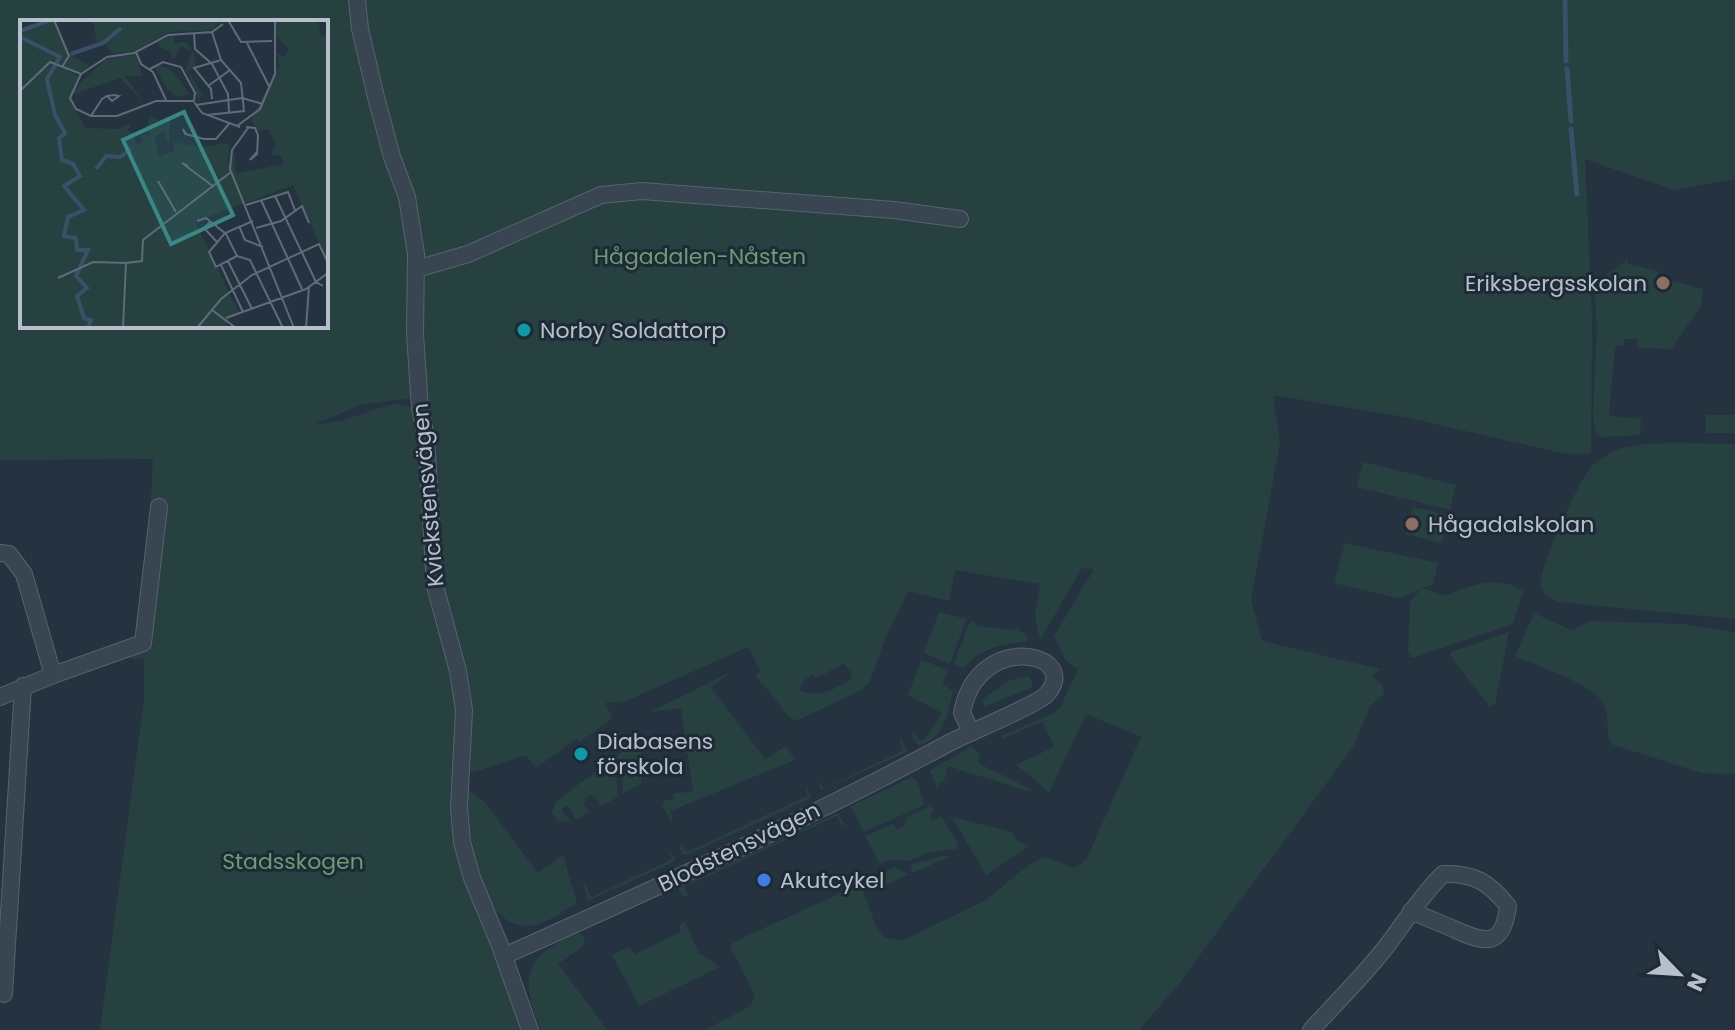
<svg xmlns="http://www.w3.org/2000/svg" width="1735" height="1030" font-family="Poppins,sans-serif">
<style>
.green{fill:#274141;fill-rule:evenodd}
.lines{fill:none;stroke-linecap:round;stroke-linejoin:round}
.stream{stroke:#385168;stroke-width:5}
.street-casing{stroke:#57636e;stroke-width:18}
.street{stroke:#394550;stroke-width:16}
.education-dot{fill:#8d6e63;stroke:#1e2a35;stroke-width:3}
.culture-dot{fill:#0f9aa8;stroke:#1e2a35;stroke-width:3}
.shop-dot{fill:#3f7fe0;stroke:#1e2a35;stroke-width:3}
.labels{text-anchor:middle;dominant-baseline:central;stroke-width:6;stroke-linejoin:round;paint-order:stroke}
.park-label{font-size:22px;fill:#6c9c72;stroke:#1e2a35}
.poi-label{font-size:22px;fill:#b6c0cb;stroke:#1e2a35;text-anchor:start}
.street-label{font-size:22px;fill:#b6c0cb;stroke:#1e2a35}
.inset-river{fill:none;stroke:#385168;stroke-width:4}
.inset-road{fill:none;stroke:#5f6b78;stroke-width:2}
.view{fill:#398885;fill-opacity:0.15;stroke:#398885;stroke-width:4}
.inset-edge{fill:none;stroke:#b6c0cb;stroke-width:4}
</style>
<rect width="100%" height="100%" fill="#253340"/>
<g class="green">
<path d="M0,0h1735v179l-61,11 -89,-31 7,157 -1,137 -22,1 -21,-4 -143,-33 -132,-22 7,48 -29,157 11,41 118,28 -8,8 10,7 2,10 -14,12 -16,39 -23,32 -153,208 -39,45h-434l46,-24 4,-10 -25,-50 6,-5 116,-53 5,-2 5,3 15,40 9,9 16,3 84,-41 44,-36 15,-7 30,11 11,-8 55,-123 -55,-23 -38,81 -3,-7 -29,-23 38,-18 -12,-26 -39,18 -1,-3 52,-23 6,-5 18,-39 -13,-9 -11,-24 40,-67 -12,-1 -42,72 -5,-25 5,-31 -85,-14 -6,31 -36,-9 -6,1 -23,49 -14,39 -8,9 -64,30 -7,-1 -35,-43 4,-6 -12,-23 -122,54 -21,2 8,15 -34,24 -3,-3 -40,29 -10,-13 -52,17h-13l1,70 68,188h-430l44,-331v-42l-12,3 18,-141 3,-60 -153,1zM22,22h304v304h-304zM414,398l2,10 -18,-4 -9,1 -45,15 -31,5 50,-21zM844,664l8,10v4c-19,12 -30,20 -53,12l6,-10 7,-6 3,3c11,-2 18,-9 29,-13z"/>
<path d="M1628,259v5l30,7v6l45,12 -2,17 -30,43 -34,-1 1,-9h-14l-1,7h-8l-6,70 32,3 -1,16 -38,2 -7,-7 -2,-15 4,-89 -3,-41z"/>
<path d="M1735,382v51h-29v-18h29z"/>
<path d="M1674,443l61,1v175l-176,-17c-8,-4 -16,-7 -18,-16 -4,-15 36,-100 47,-115 4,-6 12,-12 19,-16 18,-12 45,-11 67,-12z"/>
<path d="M1363,462l93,23 -6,25 -93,-23z"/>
<path d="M1413,507l36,8 -7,28 -36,-9z"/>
<path d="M1345,543l93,20 -5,21 -11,4 23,8c23,-10 56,-23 78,-4l-10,32 -101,34 -4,-6 2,-50 10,-12 -22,8 -64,-15z"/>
<path d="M939,612l27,7 -16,45 -26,-11z"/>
<path d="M1534,613l37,17 19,-9 92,3 53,8v142l-34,-1 -90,-29c-6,-12 -1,-25 -6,-38 -10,-22 -68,-40 -90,-50z"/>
<path d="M972,622h3l1,4 38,4 2,-3 12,10 -2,5c-26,2 -44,6 -63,26l-9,-4 14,-39z"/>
<path d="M1509,632l-14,72 -5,3 -40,-52 1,-3z"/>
<path d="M921,660l27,10 -6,14 11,7c-6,25 -8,45 -34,55l-8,-12 3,-1 6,8 6,-3 16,-25 -34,-18z"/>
<path d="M731,672l-20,15 54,72 21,-13 9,14 -125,51 3,10 -2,1 -9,-17 4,-5 8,-1 -1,-5 20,-3 -12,-83 -31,4z"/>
<path d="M1030,676l3,11 -49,20 -1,-8 27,-19z"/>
<path d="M902,740l5,12 -86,38 -3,-10 6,8 70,-33 9,-5 -4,-9z"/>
<path d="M636,742l5,5 1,17 -3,2 3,17 -19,11 -1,-20 -6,2 2,21 -19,10v-5l-8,-7 -5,3 -3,6 7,8 -14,8 -9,-15 -6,5 11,12 -13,-1 -7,-8 3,-11z"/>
<path d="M970,747l4,1 5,6v9c17,12 39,16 55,30l-86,-27 -4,15 -4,1 -3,6 -7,-16 1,-2z"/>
<path d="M912,777l5,4 7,24 -60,27 -13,-26z"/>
<path d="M806,786l5,12 -124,57 -4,-1 -4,-8 3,-1 4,7 10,-4 111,-52z"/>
<path d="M471,792l15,11 52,70 25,-18 14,48c-15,9 -33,23 -51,23 -34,0 -50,-51 -57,-77 -4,-17 -2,-38 -4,-56z"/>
<path d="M931,806l3,5 -4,4 2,5 9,-4 17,27 -1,6 -27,3 -21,9 -21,-1 -8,4 -15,-28 27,-12 6,5 7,-4v-7z"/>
<path d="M838,813l7,12 -3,1 -5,-10 -153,71 4,8 -5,2 -5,-9z"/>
<path d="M952,817l60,15 6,9 11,5 -43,29z"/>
<path d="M669,850l6,9 -2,3 -85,39 -6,-22 10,18 80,-38z"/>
<path d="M943,856h8l-39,17 -1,-9z"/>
<path d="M895,867l13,8 -33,15 1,-13z"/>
<path d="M685,922l14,31 21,14 -81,39 -27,-51 18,-8 5,7 46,-22 -2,-7z"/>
<path d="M578,933l5,2 2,6 -2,5 -25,18 49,66h-66c-22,-53 -17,-74 37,-97z"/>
</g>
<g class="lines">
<g class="stream">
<path d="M1565,0l1,61"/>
<path d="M1567,69l4,52"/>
<path d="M1571,129l6,65"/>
</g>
<g class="street-casing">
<g id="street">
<path d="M357,0l3,29 16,68 16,60 15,40 9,57 -1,80 5,74 6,29 9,149 23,85 6,39 -5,98 3,34 10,36 27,65 31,87"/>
<path d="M416,269l52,-15 133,-59 41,-4 39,3 213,16 66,9"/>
<path d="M0,553l9,1 15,20 29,101"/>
<path d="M0,697l53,-22 90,-32 16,-136"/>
<path d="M504,956c150,-67 300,-135 445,-213 19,-10 88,-38 98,-49 36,-41 -70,-65 -85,19l9,18"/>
<path d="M4,994l19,-308"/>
<path d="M1311,1030c24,-26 49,-51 71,-78 21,-26 37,-55 61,-78 31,-1 46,8 65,32 -5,41 -22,38 -54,23 -14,-6 -29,-12 -43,-18"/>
</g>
</g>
<use href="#street" class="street"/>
</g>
<g class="education-dot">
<circle cx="1663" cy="283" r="8"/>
<circle cx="1412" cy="524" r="8"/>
</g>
<g class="culture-dot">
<circle cx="524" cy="330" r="8"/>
<circle cx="581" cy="754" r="8"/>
</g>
<circle class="shop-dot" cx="764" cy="880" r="8"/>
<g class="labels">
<g class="park-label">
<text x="700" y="256">Hågadalen-Nåsten</text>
<text x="293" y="861">Stadsskogen</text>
</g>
<g class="poi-label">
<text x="1647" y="283" text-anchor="end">Eriksbergsskolan</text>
<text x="540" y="330">Norby Soldattorp</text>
<text x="1428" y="524">Hågadalskolan</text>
<text x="597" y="741">Diabasens<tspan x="597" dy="25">förskola</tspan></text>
<text x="780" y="880">Akutcykel</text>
</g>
<g class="street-label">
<text transform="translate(428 495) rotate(-95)">Kvickstensvägen</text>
<text transform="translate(739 847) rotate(-26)">Blodstensvägen</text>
</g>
</g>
<g transform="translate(20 20)">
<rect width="308" height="308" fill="#253340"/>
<path d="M33,0h6l-4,1 14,32 28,-8 -4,-25h128l-9,10 -43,2 -35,19 -22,3 -6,-10 -35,11 20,12 -13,6 -15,-6 6,-8 -8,8 17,9 -5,14 32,-30 31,-6 6,22h-17l19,27 -24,-25 -51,18 16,32 33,1 14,-6 -5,8 6,1 4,13 6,-4 -2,-7 10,2 -5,-8 5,-13 8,6 11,-5 -1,32 -5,-16 -10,5 5,20 15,-6v-9l27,5 28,-4 -1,22 6,-15 2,24 48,-10 -4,-9 -9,1 4,-12 -7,-15 -10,2 -7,-11 28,-55 -3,-12 9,4 4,-8 -16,-16 3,-13h42l3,16 7,-1v228l-35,-78 -98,37 44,91 -12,8 -1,7h-206v-295zM154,15v8l12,-1 8,12 2,13 -8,4 14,23 -3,8 -13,-33 6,-17 -11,-6 -8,14 -2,-8 -12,-5 -1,-5zM138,45l13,5 19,24 -13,3 -9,-7 -13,-22z" fill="#274141"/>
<path class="inset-river" d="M0,11l30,-11M0,17l40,20 -13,22 8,36 10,18 -6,5 3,22 11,4 7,12 -16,10 20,24 -16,7 -4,19 12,2 1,12h11l-12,26 11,12 -10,8 7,22 7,2 -3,8M51,34l32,-11 18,-15M76,149l10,-13 14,1 11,-8"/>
<path class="inset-road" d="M34,0l15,36 -7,11M208,0l13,22 31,-1M174,13l1,16 17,15 16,30 1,18M227,23l23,45M116,32l5,12 12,8 13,28M130,49l13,-7 18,5 14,26 -1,8M61,54l-11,24 6,11 15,7h26l39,-15h38M188,66l22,-16M0,71l30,-29 31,12 26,-17 27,-4 34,-18 44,-3 11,-8M192,79l-1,-10 -17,-21 27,-8M174,82l8,11 38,14M176,85l46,-7 21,6M187,95l37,-4 -3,-28 -20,-23 -9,-28M71,96l11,-17 5,-3 7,-1 5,1 -7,5 -5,-5M217,106l23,-17 15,-35v-54M226,107l9,1 3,7 -1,19 -7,6 7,-8M228,108l-16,22 -2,19 64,159M166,114l-3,-5 2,5 19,5h12l13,-15M168,146l-6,-3 32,24M138,161l18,31M255,176l41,86 7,4M241,180l41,89M226,185l42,-13 7,18M177,201l9,-3 20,16 11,22 13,4 33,68M190,202l-6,6 13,14M219,206l6,14 18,7M236,208l25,-7 21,-15 7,17M217,236l-21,11 -7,-15 16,-19 28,-12M208,241l24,48M201,245l22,47M38,258l35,-16 33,1M192,290l24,18M206,298l80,-29 22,-16M103,308l3,-65 16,-2 1,-21 88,-68M177,308l24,-29 31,-24 67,-31 9,19M286,308l3,-41"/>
<path class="view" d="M164,92l49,103 -62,29 -48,-104z"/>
<rect width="308" height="308" class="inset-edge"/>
</g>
<g transform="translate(1679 974) rotate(115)" stroke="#1e2a35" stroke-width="6" paint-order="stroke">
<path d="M0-6L14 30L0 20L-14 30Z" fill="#b6c0cb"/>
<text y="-12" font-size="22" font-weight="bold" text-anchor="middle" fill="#b6c0cb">N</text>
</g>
</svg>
